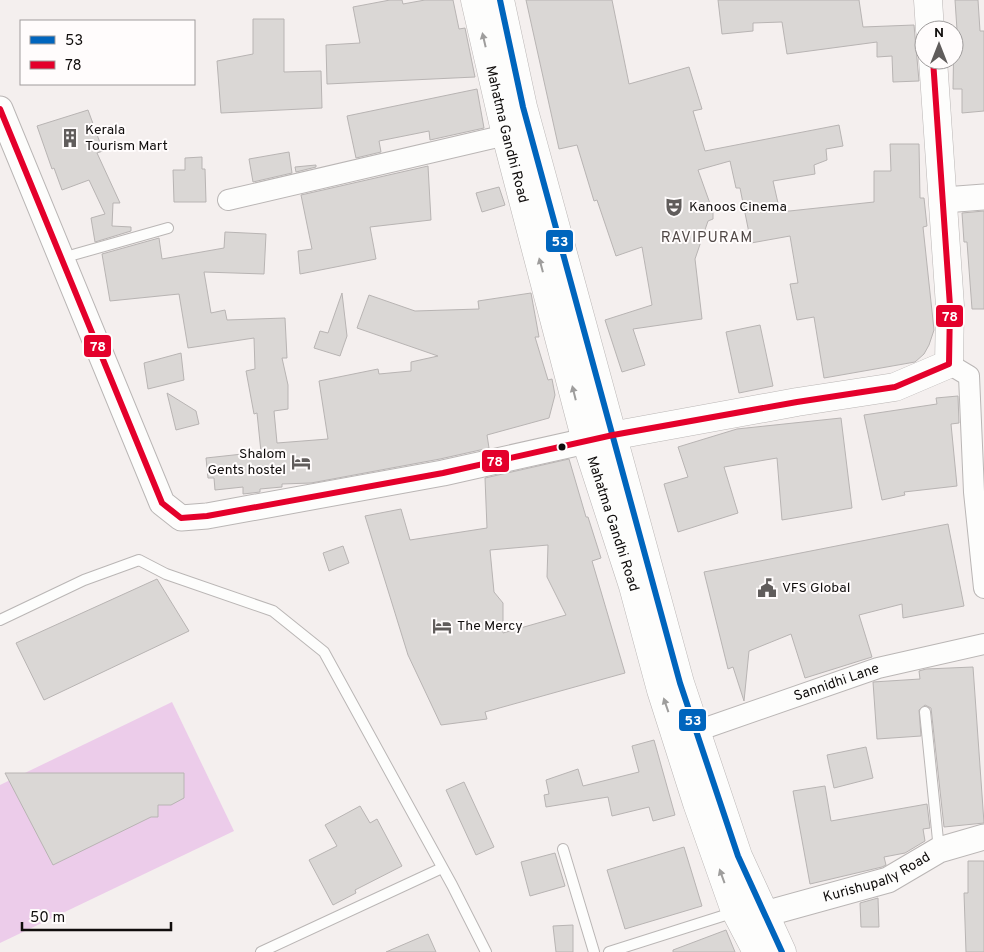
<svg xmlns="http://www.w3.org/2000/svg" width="984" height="952" font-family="Overpass,sans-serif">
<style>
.water{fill:#ecccea}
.building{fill:#dad7d5;stroke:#b8b4b3;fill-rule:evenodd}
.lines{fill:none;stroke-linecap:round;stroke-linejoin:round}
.service-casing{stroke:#bab6b5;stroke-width:12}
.minor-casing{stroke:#bab6b5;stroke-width:22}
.tertiary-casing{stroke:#bab6b5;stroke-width:27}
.secondary-casing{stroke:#bab6b5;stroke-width:29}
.primary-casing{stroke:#bab6b5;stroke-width:29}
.service{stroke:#fdfdfc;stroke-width:10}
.minor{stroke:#fdfdfc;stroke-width:20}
.tertiary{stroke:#fdfdfc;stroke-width:25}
.secondary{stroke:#fdfdfc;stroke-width:28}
.primary{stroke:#fdfdfc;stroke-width:28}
.bus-1-casing{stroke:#fffcfc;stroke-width:10}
.bus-2-casing{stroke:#fffcfc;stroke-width:10}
.bus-1{stroke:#0065bd;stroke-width:6}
.bus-2{stroke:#e4002b;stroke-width:6}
.oneway{fill:#9e9d9c}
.bus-dot{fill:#100d0c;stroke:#fffcfc;stroke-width:2}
.labels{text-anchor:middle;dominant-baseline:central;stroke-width:4;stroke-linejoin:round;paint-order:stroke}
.poi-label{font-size:14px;fill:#100d0c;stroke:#fffcfc;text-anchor:start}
.street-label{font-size:14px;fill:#100d0c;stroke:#fffcfc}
.neighbourhood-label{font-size:15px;letter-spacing:1px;fill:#514846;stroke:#fffcfc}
.line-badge{stroke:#fffcfc;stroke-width:2}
.badge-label{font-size:14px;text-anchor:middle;font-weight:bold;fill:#fff}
</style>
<rect width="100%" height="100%" fill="#f4efee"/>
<path class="water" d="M172,702l62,129 -234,112v-158z"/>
<g class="building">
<path d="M390,0h12l1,4 22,-4h28l6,29 6,-1 10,49 -148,7 -1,-39 34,-2 -7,-36z"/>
<path d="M526,0h86l17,84 60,-17 13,42 -9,2 12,40 134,-26 4,21 -17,3 1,11 -13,5 1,9 -42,7 7,31 94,-10v-31h17l-1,-27h29l1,54h4l3,28 -4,1 11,103 -5,15 -5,9 -9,8 -91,16 -10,-61 -17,3 -7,-36 8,-1 -8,-47 -39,7 -11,-55h-4l-6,-27 -32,9 15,42v7l-5,2 -13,38 7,60 -69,10 12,36 -23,7 -17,-52 47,-15 -10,-58 -26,9 -19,-56 -3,1 -17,-56 -18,4z"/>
<path d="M718,0h141l4,27 51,-2 5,56 -26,1 -1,-26 -15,1v-15l-90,12 -5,-32 -29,1v8l-31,3z"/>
<path d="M955,0h23l2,31h4v80l-22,2v-24h-9l1,-59h3z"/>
<path d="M253,19h31v53l37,-1 1,37 -101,5 -4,-52 36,-7z"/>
<path d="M477,89l7,39 -54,12 -1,-9 -50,10 2,11 -25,6 -9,-42z"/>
<path d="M88,110l15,41 -6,2 23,50h-7l-1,23 19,1v4l-36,11 -4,-24 14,-4 -16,-34 -27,10 -8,-22 -2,1 -15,-43z"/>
<path d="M289,152l3,21 -39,9 -4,-23z"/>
<path d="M202,157v12h3l1,33h-32l-1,-32h12v-12z"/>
<path d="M316,165v2l-20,5 -1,-5z"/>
<path d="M428,166l3,54 -61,7 6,32 -76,15 -2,-23 14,-2 -11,-54z"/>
<path d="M499,187l6,18 -23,7 -6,-19z"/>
<path d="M984,211v98h-12l-5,-67h-3l-2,-29z"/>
<path d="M225,232l41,2 -2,40 -60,-2 7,41 14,-3 2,10 58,-2 2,40h-5l6,27v24l-14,2 3,32 51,-4 -9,-58 59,-12 1,5 32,-3v-9l27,-6 -81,-28 12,-33 46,16 64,-2 -1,-8 53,-8 8,44h-4l13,43 4,-1 3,16 -6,23 -62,17 2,13 -49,11 -129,24 -29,1v3l-22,2v3l-8,1 -9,1v-7l-28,3 -1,-12h-6l-2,-20 55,-6 -4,-39 -3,1 -8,-43 9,-2 -1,-31 -66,10 -9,-54 -69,7 -8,-47 57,-16 3,21 62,-11z"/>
<path d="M342,293l5,43 -7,20 -26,-8 6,-17 8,2z"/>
<path d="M760,325l13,61 -34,7 -13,-61z"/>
<path d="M181,353l3,27 -36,9 -4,-26z"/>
<path d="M167,393l29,18 3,13 -23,6z"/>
<path d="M958,396l1,27 -8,1 6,62 -53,6 1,3 -23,5 -18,-85 73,-11 -1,-6z"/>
<path d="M841,418l11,90 -70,12 -5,-62 -53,9 14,46 -60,19 -14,-48 24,-7 -10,-30 59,-18z"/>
<path d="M569,459l17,58h2l13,41 -9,3 33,112 -140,39 2,7 -46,6 -33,-70 -43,-139 36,-7 9,31 77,-12 -2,-50zM548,545l-1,32 19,38 -63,18v-30l-9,-11 -4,-42z"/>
<path d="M948,524l16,82 -61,12 -1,-14 -43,11 13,42 -67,21 -14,-44 -42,17 -5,50 -11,-34 -5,2 -24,-97z"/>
<path d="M343,546l6,17 -20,8 -6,-18z"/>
<path d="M157,579l32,52 -145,69 -28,-57z"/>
<path d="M973,667l11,156 -40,4 -13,-119 -6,-3 -6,5 2,26 -44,3 -4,-57 47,-3 -1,-8 7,-2z"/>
<path d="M654,740l21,75 -22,6 -4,-14 -37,9 -4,-19 -62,10 -2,-12 5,-1 -3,-14 32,-11 5,17 56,-14 -7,-26z"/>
<path d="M866,747l7,31 -39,10 -7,-33z"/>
<path d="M5,773h179v25l-13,7h-13v12h-7l-98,48z"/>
<path d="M464,782l30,65 -18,8 -30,-65z"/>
<path d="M825,786l6,35 96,-17 3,24 -7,1 2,12 -20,12 -21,4 2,8 -4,2 -72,17 -17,-93z"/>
<path d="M360,806l10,17 7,-4 25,47 -47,24 1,3 -23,12 -24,-45 28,-14 -12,-21z"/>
<path d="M684,847l18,59 -77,23 -18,-59z"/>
<path d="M555,853l10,33 -35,10 -9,-34z"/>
<path d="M968,861h16v91h-18l-2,-59h4z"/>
<path d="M878,898l1,29h-18l-1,-24z"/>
<path d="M573,925v27h-17l-3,-26z"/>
<path d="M726,930l9,22h-62v-2z"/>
<path d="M428,934l8,18h-50z"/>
</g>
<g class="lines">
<g class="service-casing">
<g id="service">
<path d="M62,258l106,-30"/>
<path d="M0,620l84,-40 55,-20 27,14 107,37 51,41 128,233 34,67"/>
<path d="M925,712l14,138"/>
<path d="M563,849l31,103"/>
<path d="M261,952l181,-84"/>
<path d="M609,952l126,-40"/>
</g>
</g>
<g class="minor-casing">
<g id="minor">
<path d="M228,200l278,-65"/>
<path d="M949,364l20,12 5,116 10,96"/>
<path id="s1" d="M694,732l184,-64 106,-24"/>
</g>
</g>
<g class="tertiary-casing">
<g id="tertiary">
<path d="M0,109l162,394 19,15 26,-2 236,-43 143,-32"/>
<path d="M944,200l40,-3"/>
<path id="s2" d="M765,914l123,-34 51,-30 45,-13"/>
</g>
</g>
<g class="secondary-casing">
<g id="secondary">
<path d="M928,0l2,30"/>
<path d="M589,440l208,-38 98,-15 54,-23 1,-58 -17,-246"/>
</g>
</g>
<g class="primary-casing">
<g id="primary">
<path id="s3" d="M475,0l31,135 80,306 47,145 28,104 36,113 37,105 23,44"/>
<path d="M500,0l23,107 157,576 58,173 44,96"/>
</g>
</g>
<use href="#service" class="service"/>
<use href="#minor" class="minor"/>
<use href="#tertiary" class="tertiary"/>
<use href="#secondary" class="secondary"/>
<use href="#primary" class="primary"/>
<g class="bus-1-casing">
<path id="bus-1" d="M500,0l23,107 157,576 58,173 44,96"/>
</g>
<g class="bus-2-casing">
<path id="bus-2" d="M0,109l162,394 19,15 26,-2 236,-43 170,-38 184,-33 98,-15 54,-23 1,-58 -17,-246"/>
</g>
<use href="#bus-1" class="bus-1"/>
<use href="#bus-2" class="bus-2"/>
</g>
<defs><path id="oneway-solid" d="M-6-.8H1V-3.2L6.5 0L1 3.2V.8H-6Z" transform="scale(1.25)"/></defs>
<g class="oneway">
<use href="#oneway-solid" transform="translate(484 40) rotate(-103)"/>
<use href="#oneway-solid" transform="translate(541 265) rotate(-105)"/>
<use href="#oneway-solid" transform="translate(574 393) rotate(-104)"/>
<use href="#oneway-solid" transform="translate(666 705) rotate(-109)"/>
<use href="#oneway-solid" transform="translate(722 876) rotate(-110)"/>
</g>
<defs>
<g id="building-bare" transform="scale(1.5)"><path d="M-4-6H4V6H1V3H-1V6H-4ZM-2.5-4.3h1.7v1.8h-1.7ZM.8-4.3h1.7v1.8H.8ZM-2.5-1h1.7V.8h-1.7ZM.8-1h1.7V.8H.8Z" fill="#605c5b" stroke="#fffcfc" stroke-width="2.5" paint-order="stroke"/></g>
<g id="theatre-bare" transform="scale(1.5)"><path d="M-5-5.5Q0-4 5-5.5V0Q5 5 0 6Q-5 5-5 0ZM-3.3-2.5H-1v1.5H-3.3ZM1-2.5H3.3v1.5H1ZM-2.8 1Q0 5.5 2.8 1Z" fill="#605c5b" stroke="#fffcfc" stroke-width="2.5" paint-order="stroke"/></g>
<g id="hotel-bare" transform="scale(1.5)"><path d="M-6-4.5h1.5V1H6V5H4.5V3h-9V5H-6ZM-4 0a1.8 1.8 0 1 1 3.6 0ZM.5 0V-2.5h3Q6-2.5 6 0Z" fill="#605c5b" stroke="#fffcfc" stroke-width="2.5" paint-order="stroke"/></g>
<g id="civic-bare" transform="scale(1.5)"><path d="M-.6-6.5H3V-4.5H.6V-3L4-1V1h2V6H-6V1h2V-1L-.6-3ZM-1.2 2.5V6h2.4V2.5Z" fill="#605c5b" stroke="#fffcfc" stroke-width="2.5" paint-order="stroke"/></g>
</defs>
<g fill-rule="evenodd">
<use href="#building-bare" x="70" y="138"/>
<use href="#theatre-bare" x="674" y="207"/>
<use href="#hotel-bare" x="301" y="462"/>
<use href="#civic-bare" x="767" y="588"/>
<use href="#hotel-bare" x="442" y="626"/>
</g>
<circle class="bus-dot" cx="562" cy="447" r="4.5"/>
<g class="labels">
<g class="poi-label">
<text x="85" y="130">Kerala<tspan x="85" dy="16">Tourism Mart</tspan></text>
<text x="689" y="207">Kanoos Cinema</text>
<text x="286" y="454" text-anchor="end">Shalom<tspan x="286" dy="16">Gents hostel</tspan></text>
<text x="782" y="588">VFS Global</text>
<text x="457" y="626">The Mercy</text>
</g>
<g class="street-label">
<text stroke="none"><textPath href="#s3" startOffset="138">Mahatma Gandhi Road</textPath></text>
<text stroke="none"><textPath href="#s3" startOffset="542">Mahatma Gandhi Road</textPath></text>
<text stroke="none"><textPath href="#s1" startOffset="151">Sannidhi Lane</textPath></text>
<text stroke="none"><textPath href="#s2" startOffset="118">Kurishupally Road</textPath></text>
</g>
<g class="neighbourhood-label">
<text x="707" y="238">RAVIPURAM</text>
</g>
</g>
<g class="line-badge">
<rect x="545" y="229" width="29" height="24" rx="5" fill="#0065bd"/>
<rect x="935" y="304" width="29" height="24" rx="5" fill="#e4002b"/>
<rect x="83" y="334" width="29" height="24" rx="5" fill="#e4002b"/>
<rect x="481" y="449" width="29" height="24" rx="5" fill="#e4002b"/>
<rect x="678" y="708" width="29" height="24" rx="5" fill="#0065bd"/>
</g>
<g class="badge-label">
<text x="560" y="246">53</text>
<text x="950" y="321">78</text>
<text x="98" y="351">78</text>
<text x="495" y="466">78</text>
<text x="693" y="725">53</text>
</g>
<rect x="20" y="20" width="175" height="65" fill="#fffcfc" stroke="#9f9c9c"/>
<rect x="30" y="36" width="25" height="8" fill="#0065bd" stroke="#9f9c9c"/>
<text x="65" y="45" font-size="15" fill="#100d0c">53</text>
<rect x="30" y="61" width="25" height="8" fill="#e4002b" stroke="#9f9c9c"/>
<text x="65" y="70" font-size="15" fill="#100d0c">78</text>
<g transform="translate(939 45)"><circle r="24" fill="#fffcfc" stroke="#9f9c9c"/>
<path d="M0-4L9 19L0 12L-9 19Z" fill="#605c5b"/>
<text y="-8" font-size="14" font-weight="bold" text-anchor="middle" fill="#100d0c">N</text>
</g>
<path d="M22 922v8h149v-8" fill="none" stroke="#100d0c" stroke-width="2.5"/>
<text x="30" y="922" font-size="15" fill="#100d0c" stroke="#fffcfc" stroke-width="4" paint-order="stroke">50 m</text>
</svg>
